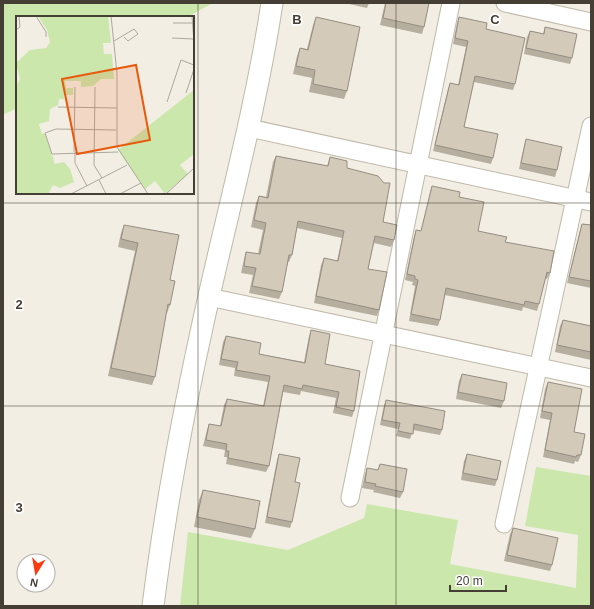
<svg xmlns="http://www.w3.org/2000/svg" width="594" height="609" font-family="Helvetica,sans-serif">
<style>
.green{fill:#cbe7ac}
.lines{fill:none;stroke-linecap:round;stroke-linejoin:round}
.minor-casing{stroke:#c0b9a9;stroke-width:19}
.tertiary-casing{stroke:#c0b9a9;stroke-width:23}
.minor{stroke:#fff;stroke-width:17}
.tertiary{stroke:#fff;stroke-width:21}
.wall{fill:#b6ae9f}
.building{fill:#d4cab9;stroke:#948d82}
.grid{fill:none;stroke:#443e34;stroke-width:1;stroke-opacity:0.55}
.inset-road{fill:none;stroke:#aca89e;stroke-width:1}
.view{fill:#e8590c;fill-opacity:0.15;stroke:#e8590c;stroke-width:2}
.inset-edge{fill:none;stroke:#443e34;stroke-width:2}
.grid-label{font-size:13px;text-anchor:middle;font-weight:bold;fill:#443e34;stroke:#fff;stroke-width:3.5;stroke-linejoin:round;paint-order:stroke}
</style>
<rect width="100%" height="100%" fill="#f2eee4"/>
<g class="green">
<path d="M3,3h210l-26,14h-170v91l-14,7z"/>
<path d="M536,467l55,9v130h-411l8,-74 100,18 76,-32 3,-14 91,16 -8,44 126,24 2,-53 -53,-9z"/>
</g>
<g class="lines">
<g class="minor-casing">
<g id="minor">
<path d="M505,3l86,19"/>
<path d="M249,128l342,74"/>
<path d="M209,297l382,81"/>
<path d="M350,498l101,-495"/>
<path d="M504,524l87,-398"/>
</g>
</g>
<g class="tertiary-casing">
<path id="tertiary" d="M153,606c13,-104 33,-208 56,-310 22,-97 48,-194 63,-293"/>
</g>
<use href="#minor" class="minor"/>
<use href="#tertiary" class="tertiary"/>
</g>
<g class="wall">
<path d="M349,3h20l-2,5 -18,-4z"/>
<path d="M385,3h44l-5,24 -2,7 -42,-9z"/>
<path d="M316,17l31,74 -3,8 -35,-7 3,-14 -19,-4 4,-18 3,-8 7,1 6,-24z"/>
<path d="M459,17l27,12 29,55 -2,6 -39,-8 -10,45 29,31 -2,6 -58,-13 15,-62 2,-6 8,2 8,-38 -13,-3 4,-21z"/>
<path d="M545,27l27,31 -2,6 -46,-10 3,-17 3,-6 13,3z"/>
<path d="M526,139l31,31 -2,7 -36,-8 5,-23z"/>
<path d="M276,156l51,10 3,-9 17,11 36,54 11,18 -3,7 -17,-4 -6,26 11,41 -2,6 -63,-13 7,-38 3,-7 13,3 5,-23 -45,-10 -5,27 -3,7h-1l-6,30 -3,7 -30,-6 4,-18 -12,-2 3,-14 2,-7 12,2 5,-24 -12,-3 5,-24 3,-7 7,1 7,-35z"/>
<path d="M432,186l27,11 19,34 27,11 45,31 -3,6 -2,-1 -6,26 -2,7 -14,-4 -1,4 -77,-16 -5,25 -2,6 -29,-5 6,-35 -3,-1 1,-3 -8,-2 9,-44 2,-6 5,1 9,-38z"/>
<path d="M582,224l9,1v63l-24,-5 13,-53z"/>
<path d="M124,225l46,55v25l-3,8 -1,-1 -11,65 -3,8 -44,-9 27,-125 -17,-4 3,-14z"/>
<path d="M563,320l28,6v34l-36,-8 5,-26z"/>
<path d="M311,330l14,34 29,47 -2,6 -19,-4 3,-15 -35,-7 -1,4 -17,-3 -14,74 -3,6 -40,-8 1,-7h-3l1,-7 -22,-4 4,-16 2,-6 11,2 4,-21 3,-6 36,7 5,-24 -34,-6 1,-8 -16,-3 4,-23 3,-6 33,18 45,8 5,-26z"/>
<path d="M462,374l42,27 -3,7 -45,-9 3,-18z"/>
<path d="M548,382l26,50 7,23 -3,7 -3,-1 -1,3 -31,-7 7,-37 -10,-2 5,-29z"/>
<path d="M386,400l56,30 -2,5 -27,-5 -3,9 -14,-3 2,-7 -18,-4 4,-20z"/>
<path d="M279,454l16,28 -3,40 -2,6 -25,-5 12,-63z"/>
<path d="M467,454l30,26 -2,6 -34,-6 3,-19z"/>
<path d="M380,464l23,28 -3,6 -27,-6 1,-2 -12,-2 3,-14 2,-6 11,2z"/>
<path d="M203,490l52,39 -4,9 -57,-11 5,-27z"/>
<path d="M513,528l39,37 -2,6 -46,-10 6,-27z"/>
</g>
<g class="building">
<path d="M386,3h43l-5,24 -41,-9z"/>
<path d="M316,17l44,10 -13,64 -34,-7 2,-14 -19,-4 4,-18 8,2z"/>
<path d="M459,17l28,6 -1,6 39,9 -10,46 -40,-8 -11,51 34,7 -5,24 -58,-13 15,-62 9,2 9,-44 -13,-3z"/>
<path d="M545,27l32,7 -5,24 -46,-10 4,-17 14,3z"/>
<path d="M526,139l36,8 -5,23 -36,-7z"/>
<path d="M276,156l52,10 2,-9 17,4v7l31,8 6,7h6l-7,39 14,3 -3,15 -19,-4 -7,33 19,3 -8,38 -63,-14 8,-38 14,3 6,-30 -46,-10 -6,34h-3l-7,37 -30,-6 4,-18 -12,-2 2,-14 14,2 6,-31 -12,-3 5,-24 9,2z"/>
<path d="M432,186l28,6 -1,5 25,5 -6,29 29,6 -2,5 49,9 -4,22 -3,-1 -8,32 -14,-3 -1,4 -78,-17 -6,32 -29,-6 7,-34 -3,-1v-3l-8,-2 9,-44 5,1z"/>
<path d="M582,224l9,1v56l-22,-4z"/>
<path d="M124,225l55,10 -9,45 5,1 -5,24 -2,-1 -13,73 -44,-9 27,-125 -17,-4z"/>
<path d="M563,320l28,6v26l-34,-7z"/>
<path d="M311,330l19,4 -5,30 35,7 -6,40 -18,-4 3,-15 -36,-7 -1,4 -18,-4 -15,81 -41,-8 1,-7h-3l1,-7 -21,-4 3,-16 12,2 6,-27 37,7 6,-30 -34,-6 2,-8 -17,-3 5,-23 35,7 -2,11 46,9z"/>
<path d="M462,374l45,9 -3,18 -46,-9z"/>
<path d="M548,382l34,7 -8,43 11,2 -4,21h-4l-1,2 -31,-7 7,-37 -10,-2z"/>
<path d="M386,400l59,11 -3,19 -28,-6 -1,10 -15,-3 2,-8 -18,-3z"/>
<path d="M279,454l21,4 -5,24 5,1 -8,39 -25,-5z"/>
<path d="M467,454l34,7 -4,19 -34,-7z"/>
<path d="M380,464l27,5 -4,23 -28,-6 1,-2 -11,-2 2,-14 11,2z"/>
<path d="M203,490l57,11 -5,28 -58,-12z"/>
<path d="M513,528l45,10 -6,27 -45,-10z"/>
</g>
<path class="grid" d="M198,3v603M396,3v603M3,203h588M3,406h588"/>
<g transform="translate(16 16)">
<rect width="178" height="178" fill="#f2eee4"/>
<path d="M22,0h70l3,27h-8l1,11h8l2,25h-13l-8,7 -12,1v-6h-16l1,7h7v7h-9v4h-5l-1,6 -8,4 -1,12 -10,3 3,10 3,-1 10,31 9,-2 6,7 4,13 -14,6 -7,-3 -5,9h-32v-107l4,-8 -4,-16 14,-13 16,-2 4,-6 -3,-12zM178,74v64l-14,11 8,9 -23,20 -10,-13 -10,8 -27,-39z" fill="#cbe7ac"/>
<path class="inset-road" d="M20,0l10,16v5M95,0l6,57v74l31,47M176,0l2,26M157,7h19M0,14l4,-3 -1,-11M156,22l21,1M98,25l20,-12 4,5 -10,7 -4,-4M79,71l-1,78 8,13M170,77l8,-24M151,86l14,-42 13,5M42,91l59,1M100,114l-60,-1 -11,4 7,21 66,-2M58,136l1,-65M59,136v11l12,23M83,164l7,14M55,178l56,-29M104,178l21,-11M150,178l28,-26"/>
<path class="view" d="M120,49l14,75 -73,14 -15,-75z"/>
<rect width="178" height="178" class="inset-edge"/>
</g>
<g class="grid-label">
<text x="297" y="24">B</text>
<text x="495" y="24">C</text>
<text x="19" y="309">2</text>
<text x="19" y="512">3</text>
</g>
<rect width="594" height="609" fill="none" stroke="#443e34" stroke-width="8"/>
<g transform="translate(36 573) rotate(191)"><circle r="19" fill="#ffffff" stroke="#b4b2ae"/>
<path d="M0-3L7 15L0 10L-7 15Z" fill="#fb3a12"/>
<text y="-6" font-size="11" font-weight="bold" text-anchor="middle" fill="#443e34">N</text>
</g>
<path d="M450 585v6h56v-6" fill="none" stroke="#443e34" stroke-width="2"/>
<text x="456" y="585" font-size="12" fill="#443e34" stroke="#ffffff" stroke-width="3" paint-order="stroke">20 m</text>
</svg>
